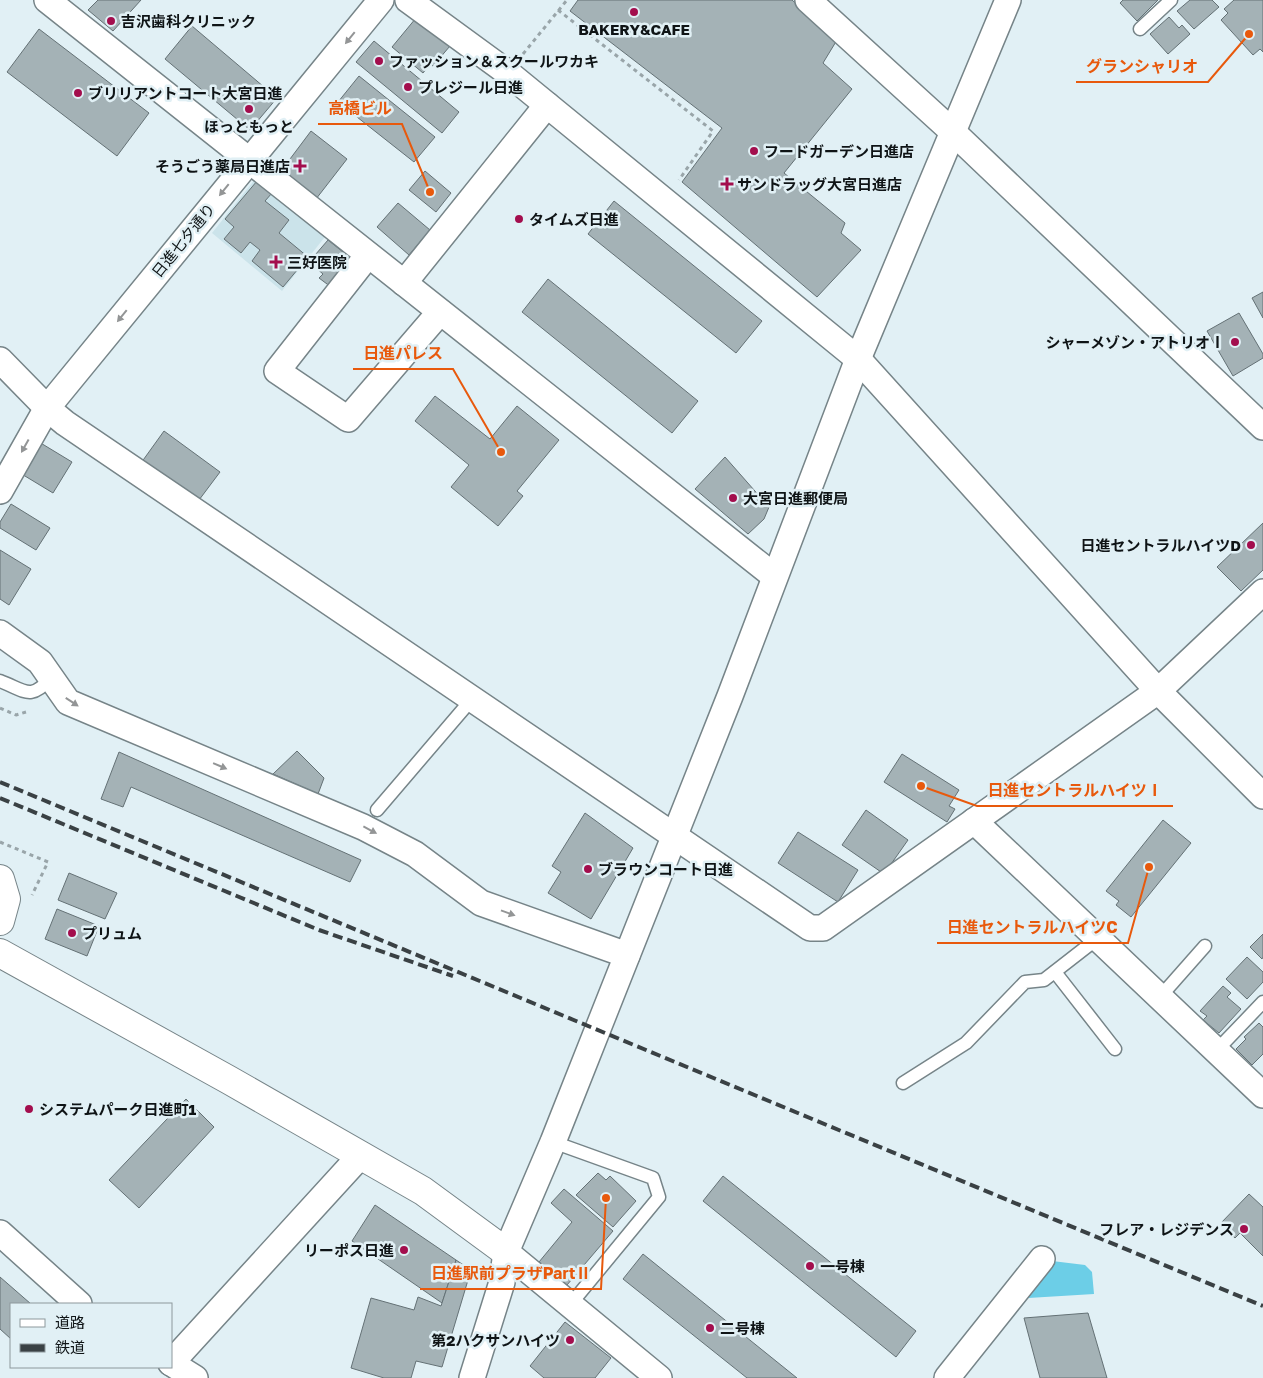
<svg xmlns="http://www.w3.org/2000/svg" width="1263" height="1378" font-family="'Golos Text','Noto Sans JP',sans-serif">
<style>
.built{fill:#cbe3ea}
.green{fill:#6ccee7}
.building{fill:#a4b2b6;stroke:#647175}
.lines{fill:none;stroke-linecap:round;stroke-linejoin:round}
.service-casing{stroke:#768488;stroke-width:15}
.minor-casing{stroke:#768488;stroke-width:28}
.tertiary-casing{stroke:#768488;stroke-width:30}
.path{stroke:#99a5a9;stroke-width:3;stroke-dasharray:4 4;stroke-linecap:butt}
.service{stroke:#fff;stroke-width:12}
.minor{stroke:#fff;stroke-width:25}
.tertiary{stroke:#fff;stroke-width:28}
.rail{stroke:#3a4144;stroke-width:4;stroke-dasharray:10 5;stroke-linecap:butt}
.oneway{fill:#939596}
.poi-dot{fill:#a30e4d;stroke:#e1f0f5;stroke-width:2}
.labels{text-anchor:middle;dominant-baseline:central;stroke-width:5;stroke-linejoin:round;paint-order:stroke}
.poi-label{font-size:15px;font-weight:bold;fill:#0f1416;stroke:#e1f0f5;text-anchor:start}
.street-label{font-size:15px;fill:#0f1416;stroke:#e1f0f5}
.leader{fill:none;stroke:#e8590c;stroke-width:2}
.callout-dot{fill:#e8590c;stroke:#e1f0f5;stroke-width:2}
.callout-label{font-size:16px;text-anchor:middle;font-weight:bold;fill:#e8590c;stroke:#e1f0f5;stroke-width:5;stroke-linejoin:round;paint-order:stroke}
</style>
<rect width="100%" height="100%" fill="#e1f0f5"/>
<path class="built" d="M256,178l72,55 -46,58 -70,-58z"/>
<path class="green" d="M1044,1260l41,5 7,7 2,22 -81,5z"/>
<g class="building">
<path d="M98,0h43l-28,31 -25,-21z"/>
<path d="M578,0h214l45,40 -14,23 29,26 -68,84 61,50 -4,10 20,17 -44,47 -135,-115 40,-54 -152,-117z"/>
<path d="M1123,0h35l-21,21 -17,-18z"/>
<path d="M1190,0h22l7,7 -25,22 -17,-18z"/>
<path d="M1234,0h29v52l-3,-3 -7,6 -32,-35 7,-7 -4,-4z"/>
<path d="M1169,17l10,11 3,-3 8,9 -22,20 -18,-20z"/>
<path d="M416,18l34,28 -17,20 -3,-2 -7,9 -31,-26z"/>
<path d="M192,26l85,72 -27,32 -85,-71z"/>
<path d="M39,29l110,84 -32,43 -110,-84z"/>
<path d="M374,41l85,71 -17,21 -86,-71z"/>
<path d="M359,76l76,61 -21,25 -76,-60z"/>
<path d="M311,131l36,28 -31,40 -35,-28z"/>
<path d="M425,171l26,22 -15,19 -27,-22z"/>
<path d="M257,181l15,12 -7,8 24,19 -10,13 29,24 -25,30 -31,-26 8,-11 -10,-8 -9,11 -17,-14 10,-12 -9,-8z"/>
<path d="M614,201l148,120 -26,32 -148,-119z"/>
<path d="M398,203l32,27 -21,25 -32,-28z"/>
<path d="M328,240l25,20 -22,27 -12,-9 4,-4 -14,-12z"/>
<path d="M548,279l150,122 -26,32 -150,-121z"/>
<path d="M1263,292v26l-11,-20z"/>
<path d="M1239,313l24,41v4l-30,18 -26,-45z"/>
<path d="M435,396l55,43 27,-33 42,34 -42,51 6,5 -25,30 -47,-39 18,-22 -54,-44z"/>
<path d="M164,431l56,41 -24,32 -55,-41z"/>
<path d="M39,442l33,20 -19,31 -33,-20z"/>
<path d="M725,457l44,50 -5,12 -16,15 -53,-45z"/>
<path d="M11,504l39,24 -14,22 -36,-22v-6z"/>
<path d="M1263,523v47l-22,21 -24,-24z"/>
<path d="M0,550l31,19 -22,36 -9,-6z"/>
<path d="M297,751l27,27 -6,16 -45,-20z"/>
<path d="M119,752l242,108 -11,22 -219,-95 -8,20 -22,-8z"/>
<path d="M902,754l57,36 -10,16 6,3 -8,13 -63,-40z"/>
<path d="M866,810l42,30 -24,34 -42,-29z"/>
<path d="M585,813l48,35 -42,71 -43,-26 13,-21 -9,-6z"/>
<path d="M1163,820l28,23 -60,74 -15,-12 3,-4 -13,-10z"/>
<path d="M798,832l60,38 -20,32 -60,-39z"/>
<path d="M69,873l48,20 -12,26 -47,-19z"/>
<path d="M57,909l42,17 -12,30 -42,-17z"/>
<path d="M1263,934v23l-1,2 -12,-12z"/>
<path d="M1247,957l16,15v10l-16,17 -21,-20z"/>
<path d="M1223,986l8,7 -4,4 14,12 -22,24 -16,-13 4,-4 -7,-5z"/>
<path d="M1259,1023l4,4v27l-11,11 -16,-16 10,-10 -2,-2z"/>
<path d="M186,1099l28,28 -75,81 -30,-28z"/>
<path d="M598,1173l8,7 4,-4 26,25 -23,26 -37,-32z"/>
<path d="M723,1176l193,155 -20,26 -193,-156z"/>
<path d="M564,1189l49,42 -46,54 -28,-23 33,-40 -21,-19z"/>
<path d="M1249,1194l14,13v49l-23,-23 -5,5 -15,-14z"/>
<path d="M375,1205l81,55 -14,43 -90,-62z"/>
<path d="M643,1254l154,124h-50l-124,-99z"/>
<path d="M456,1260l15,10 -29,97 -26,-6 -5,17h-27l-33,-10 20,-70 43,12 4,-13 23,9z"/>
<path d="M0,1277l31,27h-20v35l-11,-10z"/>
<path d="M1088,1313l19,65h-67l-16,-60z"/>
<path d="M565,1322l46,36 -16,20h-51l-14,-12z"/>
</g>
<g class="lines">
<g class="service-casing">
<g id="service">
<path d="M1140,29l31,-29"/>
<path d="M0,681c26,10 30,20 51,-3"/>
<path d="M377,810l95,-111"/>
<path d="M1055,972l60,77"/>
<path d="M1160,997l45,-51"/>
<path d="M1217,1050l46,-48"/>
<path d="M903,1083l63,-40 59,-61 19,-2 54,-42"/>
<path d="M553,1142l100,36 6,19 -89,108"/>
</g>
</g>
<g class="minor-casing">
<g id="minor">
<path d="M47,0l727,576"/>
<path d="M408,0l100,73 350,286 300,332 105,105"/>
<path d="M808,0l146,133 309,294"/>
<path d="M368,255l-91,116 71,48 92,-107"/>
<path d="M404,283l143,-178"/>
<path d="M0,360l47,48 18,15 745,505h13l335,-237 105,-99"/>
<path d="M0,491l47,-83 334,-408"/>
<path d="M0,633l40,29 28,40 295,125 52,27 66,49 146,52"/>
<path d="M974,821l289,274"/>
<path d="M0,1233l79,71"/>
<path d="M506,1252l153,126"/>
<path d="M171,1363l190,-208"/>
<path d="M171,1363l24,15"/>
<path d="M472,1378l30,-96 4,-30 47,-110 177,-446 128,-337 150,-359"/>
<path d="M947,1378l95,-119"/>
</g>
</g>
<g class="tertiary-casing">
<g id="tertiary">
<path d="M0,879l6,20 -6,22"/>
<path d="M0,953l229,127 194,111 83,61"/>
</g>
</g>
<g class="path">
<path d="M558,10l155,121 -34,49"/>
<path d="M523,54l44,-54"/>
<path d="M0,708l16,7 10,-3"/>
<path d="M0,842l48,20 -16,33"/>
</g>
<use href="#service" class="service"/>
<use href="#minor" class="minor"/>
<use href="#tertiary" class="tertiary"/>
<g class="rail">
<path d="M0,782l1263,524"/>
<path d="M0,798l319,132 134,46"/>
</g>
</g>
<defs><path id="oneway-solid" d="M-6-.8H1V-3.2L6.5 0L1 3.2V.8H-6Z" transform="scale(1.25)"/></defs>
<g class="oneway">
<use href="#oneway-solid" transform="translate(350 38) rotate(129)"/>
<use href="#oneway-solid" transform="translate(224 190) rotate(129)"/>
<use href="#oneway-solid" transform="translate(122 316) rotate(129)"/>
<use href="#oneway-solid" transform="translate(25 446) rotate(119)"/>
<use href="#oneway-solid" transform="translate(72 702) rotate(33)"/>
<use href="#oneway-solid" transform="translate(220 766) rotate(23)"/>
<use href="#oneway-solid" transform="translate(370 830) rotate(28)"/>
<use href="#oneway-solid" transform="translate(508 913) rotate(20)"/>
</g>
<g class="poi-dot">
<circle cx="634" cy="12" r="5"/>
<circle cx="111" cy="21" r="5"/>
<circle cx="379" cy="61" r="5"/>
<circle cx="408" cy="87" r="5"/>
<circle cx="78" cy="93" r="5"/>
<circle cx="249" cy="109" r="5"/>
<circle cx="754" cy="151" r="5"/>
<path d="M297.5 158.5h5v5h5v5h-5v5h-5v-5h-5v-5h5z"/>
<path d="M724.5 176.5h5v5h5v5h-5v5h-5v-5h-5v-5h5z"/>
<circle cx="519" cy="219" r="5"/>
<path d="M273.5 254.5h5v5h5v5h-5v5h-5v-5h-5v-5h5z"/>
<circle cx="1235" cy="342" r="5"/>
<circle cx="733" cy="498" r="5"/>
<circle cx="1251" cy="545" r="5"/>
<circle cx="588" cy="869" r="5"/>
<circle cx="72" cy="933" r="5"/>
<circle cx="29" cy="1109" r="5"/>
<circle cx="1244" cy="1229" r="5"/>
<circle cx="404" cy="1250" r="5"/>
<circle cx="810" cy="1266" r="5"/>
<circle cx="710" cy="1328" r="5"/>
<circle cx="570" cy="1340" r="5"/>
</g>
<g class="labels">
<g class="poi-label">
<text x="121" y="21">吉沢歯科クリニック</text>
<text x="634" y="29" text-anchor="middle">BAKERY&amp;CAFE</text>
<text x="389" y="61">ファッション＆スクールワカキ</text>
<text x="418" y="87">プレジール日進</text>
<text x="88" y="93">ブリリアントコート大宮日進</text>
<text x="249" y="126" text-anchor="middle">ほっともっと</text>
<text x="764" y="151">フードガーデン日進店</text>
<text x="290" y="166" text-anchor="end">そうごう薬局日進店</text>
<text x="737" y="184">サンドラッグ大宮日進店</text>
<text x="529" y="219">タイムズ日進</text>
<text x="287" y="262">三好医院</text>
<text x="1225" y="342" text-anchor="end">シャーメゾン・アトリオⅠ</text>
<text x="743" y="498">大宮日進郵便局</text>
<text x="1241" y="545" text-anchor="end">日進セントラルハイツD</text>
<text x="598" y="869">ブラウンコート日進</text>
<text x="82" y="933">プリュム</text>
<text x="39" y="1109">システムパーク日進町1</text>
<text x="1234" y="1229" text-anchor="end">フレア・レジデンス</text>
<text x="394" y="1250" text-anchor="end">リーポス日進</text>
<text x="820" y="1266">一号棟</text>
<text x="720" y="1328">二号棟</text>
<text x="560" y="1340" text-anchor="end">第2ハクサンハイツ</text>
</g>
<g class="street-label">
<text transform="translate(183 240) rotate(-51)">日進七夕通り</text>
</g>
</g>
<path class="leader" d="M1249 34L1208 82H1076M430 192L402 124H318M501 452L453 369H353M921 786L977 806H1173M1149 867L1128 943H937M606 1198L601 1289H420"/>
<g class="callout-dot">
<circle cx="1249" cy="34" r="5"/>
<circle cx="430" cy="192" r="5"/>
<circle cx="501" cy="452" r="5"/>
<circle cx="921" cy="786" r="5"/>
<circle cx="1149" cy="867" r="5"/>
<circle cx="606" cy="1198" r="5"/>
</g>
<g class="callout-label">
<text x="1142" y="72">グランシャリオ</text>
<text x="360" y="114">高橋ビル</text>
<text x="403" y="359">日進パレス</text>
<text x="1075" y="796">日進セントラルハイツⅠ</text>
<text x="1032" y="933">日進セントラルハイツC</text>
<text x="511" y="1279">日進駅前プラザPartⅡ</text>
</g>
<rect x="10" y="1303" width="162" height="65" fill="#e1f0f5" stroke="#8d989c"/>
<rect x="20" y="1319" width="25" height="8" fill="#ffffff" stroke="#8d989c"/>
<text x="55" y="1328" font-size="15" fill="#0f1416">道路</text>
<rect x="20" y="1344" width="25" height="8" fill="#3a4144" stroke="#8d989c"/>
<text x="55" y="1353" font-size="15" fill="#0f1416">鉄道</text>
</svg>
